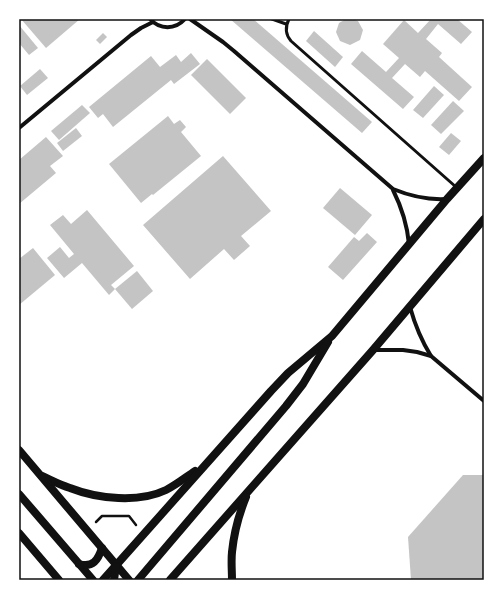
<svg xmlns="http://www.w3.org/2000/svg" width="503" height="599" font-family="Lato,sans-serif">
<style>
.building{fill:#c4c4c4}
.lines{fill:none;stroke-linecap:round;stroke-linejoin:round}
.path{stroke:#111;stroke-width:2.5}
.service{stroke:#111;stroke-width:3}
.minor{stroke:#111;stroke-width:4}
.secondary{stroke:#111;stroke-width:8}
.neatline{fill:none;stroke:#111;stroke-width:1.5}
</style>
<rect width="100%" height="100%" fill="#fff"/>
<g class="building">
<path d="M21,19h59l-34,29z"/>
<path d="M230,19h23l119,103 -10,11z"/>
<path d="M346,19h6l6,2 5,9 -3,10 -10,5 -10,-4 -4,-9 3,-9z"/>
<path d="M431,19h26l15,13 -11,12 -23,-20 -12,15 16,14 -3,4 33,30 -13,14 -34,-30 -5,6 -15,-13 -13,14 22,19 -11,12 -52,-45 11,-13 24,21 13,-14 -16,-14 21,-24 14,13z"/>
<path d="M19,25l19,23 -9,7 -10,-12z"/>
<path d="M314,31l29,26 -8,10 -29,-26z"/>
<path d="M103,33l4,4 -7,7 -4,-4z"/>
<path d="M191,53l9,11 -26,20 -3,-4 -58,47 -10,-13 -5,4 -9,-11 62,-51 9,11 16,-12 5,7z"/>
<path d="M207,59l39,39 -16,16 -39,-39z"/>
<path d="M40,69l8,9 -21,17 -7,-9z"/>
<path d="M434,86l10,9 -21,23 -10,-8z"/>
<path d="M453,101l11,10 -23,23 -10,-9z"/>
<path d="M82,105l8,8 -31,27 -8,-9z"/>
<path d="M168,116l6,8 6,-4 6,7 -5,5 20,24 -48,39 -1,-1 -11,9 -32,-39z"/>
<path d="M76,128l6,8 -19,15 -6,-8z"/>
<path d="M451,133l10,8 -12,14 -10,-8z"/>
<path d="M46,137l17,19 -13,10 6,7 -37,31v-44z"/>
<path d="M223,156l48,55 -30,25 9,10 -16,14 -10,-11 -34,30 -47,-54z"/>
<path d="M340,188l32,27 -17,20 -32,-27z"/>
<path d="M87,210l47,56 -23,19 4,4 -6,6 -27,-32 -18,15 -17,-20 13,-11 9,11 5,-4 -24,-29 13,-10 8,9z"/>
<path d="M367,233l10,9 -34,38 -15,-13 26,-30 5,4z"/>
<path d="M33,248l22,27 -36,30v-46z"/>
<path d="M137,271l16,20 -21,18 -17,-20z"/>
<path d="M463,475h21v105h-73l-3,-43z"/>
</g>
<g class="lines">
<path class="path" d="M96,522l6,-6h27l7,9"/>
<g class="service">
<path d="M272,19l14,5"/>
<path d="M289,19c-4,8 -4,15 2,22l165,146"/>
</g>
<g class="minor">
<path d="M150,19c10,11 25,11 35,0"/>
<path d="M190,19l33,23 11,9 159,138c17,7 34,11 53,10"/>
<path d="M19,128l112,-93 10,-7 12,-6"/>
<path d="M393,190c9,18 14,33 16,54"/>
<path d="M410,307c5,18 11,33 21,49"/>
<path d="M374,350h29l14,2 14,4 53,45"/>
</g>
<g class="secondary">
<path d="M19,450l110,130"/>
<path d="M42,476c9,4 18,9 28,12 28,11 69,15 96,2 10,-5 20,-13 29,-19"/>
<path d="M19,494l74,86"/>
<path d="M19,533l40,47"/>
<path d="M79,564c14,4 19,-4 23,-16"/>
<path d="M103,580l168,-189 17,-18 44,-37 115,-137 37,-41"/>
<path d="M114,580l2,-14"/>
<path d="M138,580l148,-174 17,-22 25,-42"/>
<path d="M170,580l203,-230 111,-131"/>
<path d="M232,580c0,-9 -1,-19 0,-28 2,-19 7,-38 14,-55"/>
</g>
</g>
<rect width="503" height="599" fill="none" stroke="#ffffff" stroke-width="40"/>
<rect x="20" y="20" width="463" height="559" class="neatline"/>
</svg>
